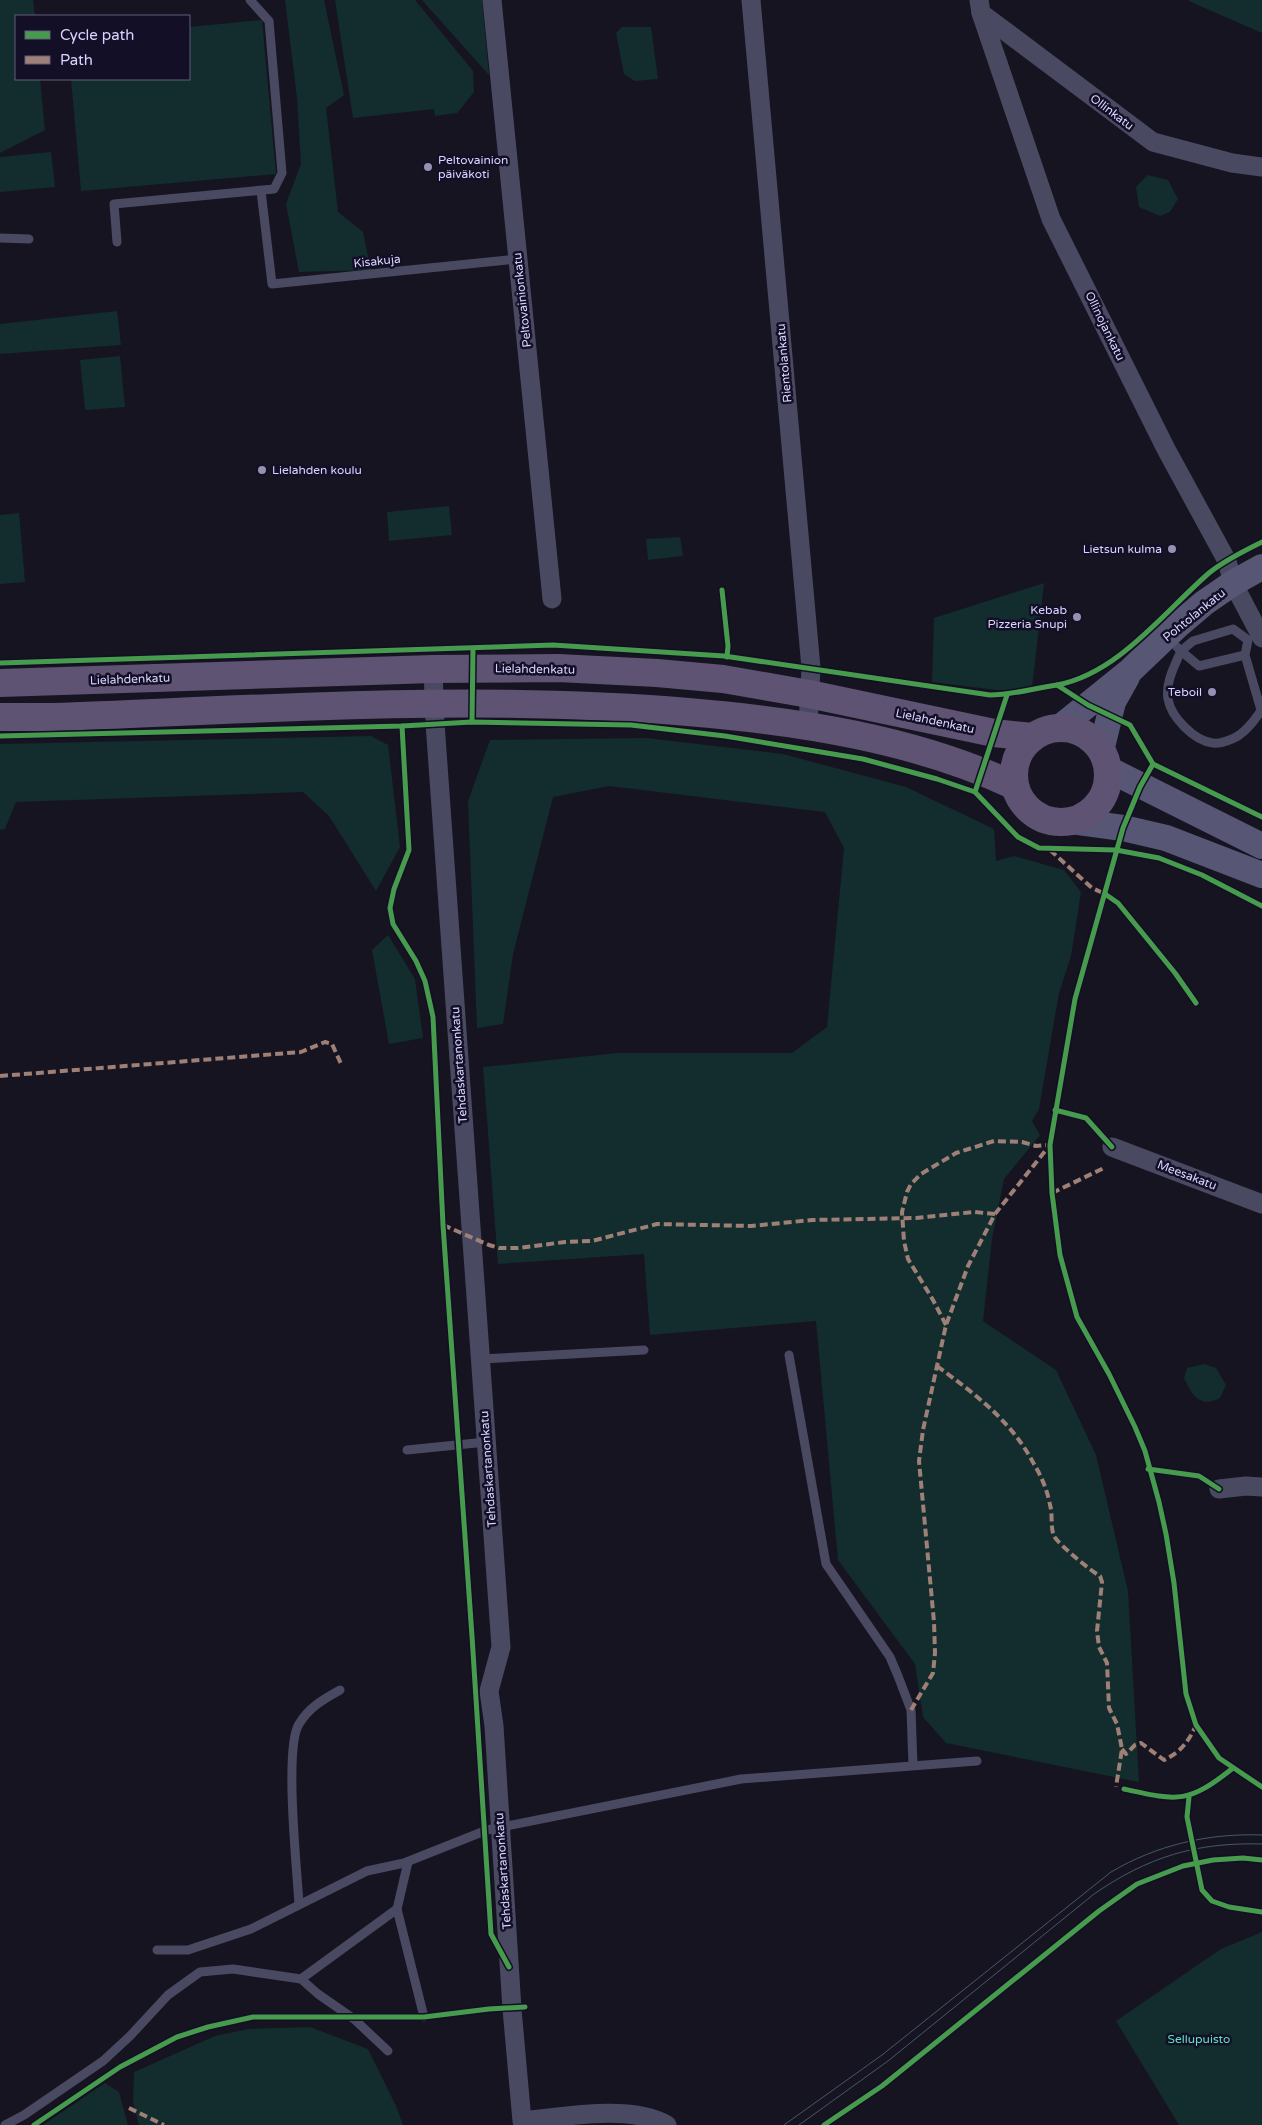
<svg xmlns="http://www.w3.org/2000/svg" width="1262" height="2125" font-family="'Varela Round',sans-serif">
<style>
.green{fill:#132c2d}
.lines{fill:none;stroke-linecap:round;stroke-linejoin:round}
.lane{stroke:#4a4962;stroke-width:9}
.street{stroke:#4a4962;stroke-width:19}
.secondary{stroke:#575674;stroke-width:26}
.primary{stroke:#5e5373;stroke-width:28}
.tram{stroke:#43596b;stroke-width:1}
.quiet{stroke:#9e8076;stroke-width:4;stroke-dasharray:8 4;stroke-linecap:butt}
.cycleway-casing{stroke:#130f26;stroke-width:8}
.cycleway{stroke:#469c4c;stroke-width:5}
.poi-dot{fill:#9591b1;stroke:#130f26;stroke-width:2}
.labels{text-anchor:middle;dominant-baseline:central;stroke-width:5;stroke-linejoin:round;paint-order:stroke}
.street-label{font-size:12px;fill:#d9d4ff;stroke:#130f26}
.poi-label{font-size:12px;fill:#d9d4ff;stroke:#130f26;text-anchor:end}
.park-label{font-size:12px;fill:#5fe0c0;stroke:#130f26}
</style>
<rect width="100%" height="100%" fill="#161421"/>
<g class="green">
<path d="M0,0h33l2,16h-19v63h24l5,51 -45,23z"/>
<path d="M285,0h39l20,95 -18,13 12,104 25,20 8,38 -72,2 -13,-68 15,-40 -4,-66z"/>
<path d="M335,0h80l58,71 1,21 -17,21 -22,3 -1,-7 -81,9z"/>
<path d="M422,0h60l7,75z"/>
<path d="M1188,0h74v33l-71,-31z"/>
<path d="M262,20l14,154 -195,17 -10,-112h118v-52z"/>
<path d="M622,27h29l7,52 -23,2 -11,-7 -8,-41z"/>
<path d="M51,152l4,35 -55,5v-35z"/>
<path d="M1148,175l20,5 10,19 -8,13 -10,4 -21,-9 -3,-20z"/>
<path d="M117,311l4,34 -121,9v-30z"/>
<path d="M120,356l5,51 -40,3 -5,-50z"/>
<path d="M449,506l3,29 -63,6 -2,-29z"/>
<path d="M19,513l6,69 -25,2v-69z"/>
<path d="M680,537l3,19 -35,4 -2,-21z"/>
<path d="M1044,583l-12,105 -27,3 -73,-9 2,-64z"/>
<path d="M371,736l17,9 12,102 -24,44 -47,-75 -26,-24 -287,10 -11,27 -5,1v-86z"/>
<path d="M646,738l137,16 123,33 88,42 2,32 18,-5 50,14 17,22 -10,64 -12,37 -20,116 -7,12 8,14 -36,44 -12,60 -9,82 73,49 40,85 32,136 11,191 -193,-39 -23,-26 -8,-53 -77,-104 -22,-239 -166,14 -6,-81 -146,10 -15,-197 134,-14h175l35,-26 17,-179 -19,-36 -216,-26 -56,11 -40,157 -10,70 -26,4 -9,-227 22,-61z"/>
<path d="M388,935l27,44 8,59 -34,6 -17,-94z"/>
<path d="M1204,1364l12,4 10,17 -6,13c-21,11 -28,-4 -36,-20l3,-10z"/>
<path d="M1262,1932v193h-83l-63,-104 105,-72z"/>
<path d="M310,2027l58,22 28,57 7,19h-264l-6,-23 1,-30 81,-36 33,-7z"/>
<path d="M105,2083l14,9 9,33h-85z"/>
</g>
<g class="lines">
<g class="lane">
<path d="M261,191l11,93 246,-25"/>
<path d="M0,238l29,1"/>
<path d="M117,242l-3,-38 160,-15 8,-16 -13,-152 -19,-21"/>
<path d="M1177,647l4,4c-6,14 -16,32 -13,48 3,18 26,42 45,44 5,1 14,-2 19,-4 13,-5 23,-19 30,-30"/>
<path d="M1245,655l-46,11 -18,-15 12,-10 40,-12 15,11 -3,15 16,55"/>
<path d="M789,1355l37,209 64,93 8,19 13,34 2,55"/>
<path d="M481,1359l163,-9"/>
<path d="M407,1450l79,-8"/>
<path d="M408,1862l-11,47 27,108"/>
<path d="M299,1904c-2,-35 -15,-156 0,-180 10,-17 25,-25 41,-34"/>
<path d="M157,1950h31l63,-21 116,-58 37,-8 83,-33 254,-51 236,-18"/>
<path d="M301,1979l96,-70"/>
<path d="M5,2125l19,-10 79,-54 27,-25 38,-41 32,-23 33,-3 68,10 17,15 36,25 34,32"/>
</g>
<g class="street">
<path d="M492,0l60,599"/>
<path d="M751,0l60,668 -3,58"/>
<path d="M979,0l2,13 70,206 115,230 61,112 6,22 29,55"/>
<path d="M981,13l172,129 79,21 30,4"/>
<path d="M433,669l2,54 66,924 -12,44 5,35 18,283 10,112c42,-4 108,-17 145,4"/>
<path d="M1112,1147l150,57"/>
<path d="M1219,1489l27,-3 16,1"/>
</g>
<g class="secondary">
<path d="M1059,728l72,-58 46,-44 27,-23 29,-20 29,-16"/>
<path d="M1101,751l12,-49 14,-25"/>
<path d="M1108,769l154,77"/>
<path d="M1071,821l52,7 43,10 96,37"/>
</g>
<g class="primary">
<path d="M0,683l433,-14 125,-1 99,5 66,6 86,15 185,39 39,4"/>
<path d="M0,717h54c211,-8 423,-23 634,-5 110,9 227,27 327,74"/>
<circle cx="1061" cy="775" r="47"/>
</g>
<g class="tram">
<path d="M784,2125l98,-70 229,-183c46,-27 97,-39 151,-37"/>
<path d="M799,2125l89,-64 206,-167c54,-37 102,-52 168,-50"/>
</g>
<g class="quiet">
<path d="M1050,850l42,38 13,6"/>
<path d="M0,1076l301,-24 24,-10 7,2 10,22"/>
<path d="M1052,1193l54,-26"/>
<path d="M443,1225l46,20 10,3h19l47,-6 27,-1 65,-17 94,2 61,-6 104,-2 58,-6 21,2"/>
<path d="M946,1325l-13,-25 -25,-41 -4,-18 -2,-29 5,-20 4,-8 10,-10 35,-21 38,-12 28,1 14,4 14,-1"/>
<path d="M937,1366c39,29 75,55 98,100 7,11 13,27 15,39 3,9 0,22 4,31 3,7 38,36 46,40l2,6 -5,49 2,16 8,16 2,45 8,16 5,25 -6,38"/>
<path d="M911,1710l22,-37 2,-20 -1,-31 -15,-161 4,-31 23,-105 22,-59 27,-52 55,-69"/>
<path d="M1122,1749l4,5 9,-9 6,-2 23,17c17,-8 25,-19 32,-35"/>
<path d="M129,2108l35,17"/>
</g>
<g class="cycleway-casing">
<g id="cycleway">
<path d="M722,590l6,56 -1,11"/>
<path d="M0,663l553,-18 171,11 266,39c23,0 44,-7 67,-10l31,20 42,20 23,39 109,53"/>
<path d="M1057,685c61,-11 108,-74 152,-112 16,-13 35,-22 53,-31"/>
<path d="M472,722l1,-73"/>
<path d="M402,726l7,124 -15,39 -4,19 3,16 23,37 9,20 8,36 10,208 29,411 19,298 18,33"/>
<path d="M0,736l402,-10 70,-4 159,3 94,11 138,23 74,20 38,13 43,45 21,11 77,2 43,8 43,17 60,31"/>
<path d="M1153,764l-13,23 -17,41 -48,171 -25,146 2,48 8,62 17,62 32,57 26,53 10,24 14,51 7,32 8,49 12,111 10,31 23,33 43,29"/>
<path d="M975,792l32,-97"/>
<path d="M1105,894l13,9 57,70 21,30"/>
<path d="M1055,1110l31,8 26,29"/>
<path d="M1148,1469l51,7 20,13"/>
<path d="M1124,1789c54,12 64,15 109,-21"/>
<path d="M1189,1797l-2,20 15,73 10,11 17,6 33,5"/>
<path d="M34,2125l86,-58 57,-30 31,-10 45,-10h171l65,-8 36,-2"/>
<path d="M824,2125l58,-39 217,-175 38,-27 46,-18 30,-6 30,-2 19,2"/>
</g>
</g>
<use href="#cycleway" class="cycleway"/>
</g>
<g class="poi-dot">
<circle cx="428" cy="167" r="5"/>
<circle cx="262" cy="470" r="5"/>
<circle cx="1172" cy="549" r="5"/>
<circle cx="1077" cy="617" r="5"/>
<circle cx="1212" cy="692" r="5"/>
</g>
<g class="labels">
<g class="street-label">
<text transform="translate(1112 112) rotate(37)">Ollinkatu</text>
<text transform="translate(377 261) rotate(-6)">Kisakuja</text>
<text transform="translate(522 300) rotate(-96)">Peltovainionkatu</text>
<text transform="translate(1105 326) rotate(64)">Ollinojankatu</text>
<text transform="translate(784 363) rotate(-95)">Rientolankatu</text>
<text transform="translate(1194 615) rotate(-39)">Pohtolankatu</text>
<text transform="translate(535 669) rotate(1)">Lielahdenkatu</text>
<text transform="translate(130 679) rotate(-2)">Lielahdenkatu</text>
<text transform="translate(935 721) rotate(12)">Lielahdenkatu</text>
<text transform="translate(459 1065) rotate(-94)">Tehdaskartanonkatu</text>
<text transform="translate(1187 1175) rotate(21)">Meesakatu</text>
<text transform="translate(488 1469) rotate(-94)">Tehdaskartanonkatu</text>
<text transform="translate(503 1871) rotate(-94)">Tehdaskartanonkatu</text>
</g>
<g class="poi-label">
<text x="438" y="160" text-anchor="start">Peltovainion<tspan x="438" dy="14">päiväkoti</tspan></text>
<text x="272" y="470" text-anchor="start">Lielahden koulu</text>
<text x="1162" y="549">Lietsun kulma</text>
<text x="1067" y="610">Kebab<tspan x="1067" dy="14">Pizzeria Snupi</tspan></text>
<text x="1202" y="692">Teboil</text>
</g>
<g class="park-label">
<text x="1199" y="2039">Sellupuisto</text>
</g>
</g>
<rect x="15" y="15" width="175" height="65" fill="#130f26" stroke="#625e7d"/>
<rect x="25" y="31" width="25" height="8" fill="#469c4c" stroke="#625e7d"/>
<text x="60" y="40" font-size="15" fill="#d9d4ff">Cycle path</text>
<rect x="25" y="56" width="25" height="8" fill="#9e8076" stroke="#625e7d"/>
<text x="60" y="65" font-size="15" fill="#d9d4ff">Path</text>
</svg>
